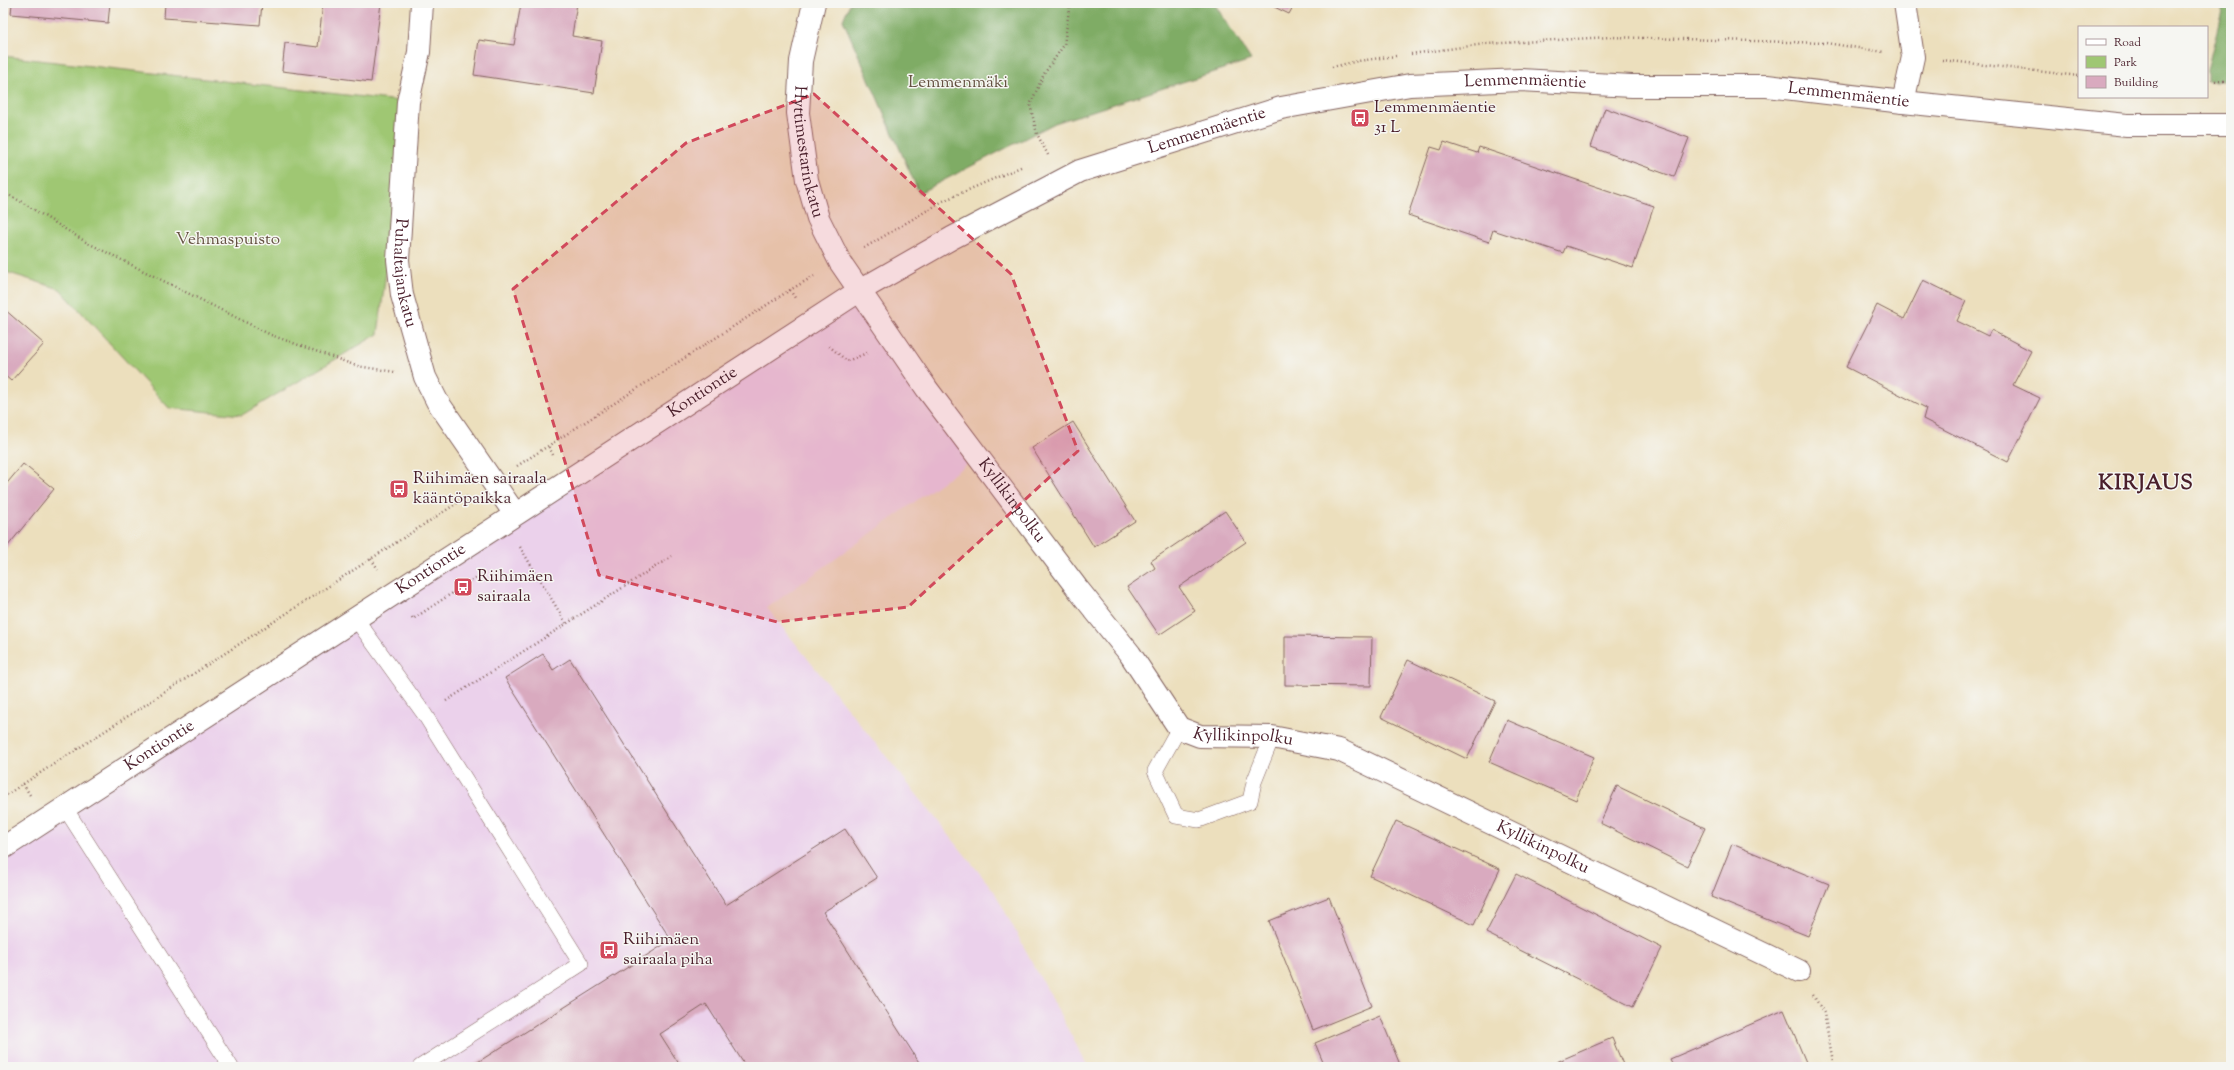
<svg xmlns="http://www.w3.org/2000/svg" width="2234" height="1070" font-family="'Sorts Mill Goudy',serif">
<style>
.built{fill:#ebd1eb}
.green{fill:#9fc773;stroke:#74734f}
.forest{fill:#7fac65;stroke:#646648}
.building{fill:#d9aabf}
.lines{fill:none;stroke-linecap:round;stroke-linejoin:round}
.service-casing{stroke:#83625e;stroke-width:16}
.minor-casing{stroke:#83625e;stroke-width:24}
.path{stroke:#83625e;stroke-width:2.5;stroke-dasharray:1 3;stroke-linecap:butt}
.service{stroke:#fff;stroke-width:15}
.minor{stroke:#fff;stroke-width:22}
.marked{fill:#d1495b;fill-opacity:0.2;stroke:#d1495b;stroke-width:3;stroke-dasharray:8 5;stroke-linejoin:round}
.labels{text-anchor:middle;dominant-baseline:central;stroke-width:3;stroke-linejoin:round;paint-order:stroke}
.park-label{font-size:17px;fill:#645141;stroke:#f6f6f2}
.street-label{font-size:17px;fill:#4a1f2b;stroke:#f6f6f2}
.poi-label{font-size:17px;fill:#4a1f2b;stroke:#f6f6f2;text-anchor:start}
.district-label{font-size:21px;font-weight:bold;letter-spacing:1px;fill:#4a1f2b;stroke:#f6f6f2}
</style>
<rect width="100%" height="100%" fill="#f6f6f2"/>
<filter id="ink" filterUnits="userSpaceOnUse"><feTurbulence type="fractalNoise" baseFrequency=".025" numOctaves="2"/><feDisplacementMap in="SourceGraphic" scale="8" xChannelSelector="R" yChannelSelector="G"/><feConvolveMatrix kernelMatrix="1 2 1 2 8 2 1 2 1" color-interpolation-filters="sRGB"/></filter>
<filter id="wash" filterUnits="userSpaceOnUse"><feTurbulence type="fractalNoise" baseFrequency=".012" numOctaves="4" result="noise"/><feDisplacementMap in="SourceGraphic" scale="16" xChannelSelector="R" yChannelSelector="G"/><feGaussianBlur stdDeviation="0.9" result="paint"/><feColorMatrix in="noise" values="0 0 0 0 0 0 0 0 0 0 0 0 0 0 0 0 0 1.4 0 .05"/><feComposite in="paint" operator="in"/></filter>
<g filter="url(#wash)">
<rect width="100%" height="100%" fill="#ecdfbd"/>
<path class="built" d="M859,291l118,166 -210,151 227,283 94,176h-1085v-220z"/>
<path class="green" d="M3,56l405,46 -30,232 -136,81 -73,-7 -109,-119 -57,-18z"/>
<g class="forest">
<path d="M850,3h364l37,57 -196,63 -136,70 -76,-173z"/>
<path d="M2224,3h7v78h-24v-11z"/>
</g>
<g id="blocks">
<g class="building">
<path d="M12,3h98l-2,20 -97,-9z"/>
<path d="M165,3h97l-2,22 -96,-7z"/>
<path d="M323,3h58l-10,79 -89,-11 3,-28 33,4z"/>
<path d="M521,3h56l-5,33 30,5 -8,52 -120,-18 5,-35 35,5z"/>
<path d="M1266,3h29l-6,11z"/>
<path d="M1605,108l84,30 -15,39 -83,-30z"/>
<path d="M1444,142l33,11 2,-6 175,59 -21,62 -67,-22 -3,7 -70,-23 -4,12 -81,-27 23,-68 10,3z"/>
<path d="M1923,280l43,21 -9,20 31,15 3,-6 40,21 -18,34 27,13 -32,64 -85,-43 3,-11 -80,-41 31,-62 27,14z"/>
<path d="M3,308l41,36 -33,37 -8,-7z"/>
<path d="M1073,422l62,99 -41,26 -62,-99z"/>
<path d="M23,464l31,25 -51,63v-64z"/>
<path d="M1225,511l21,31 -67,45 16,24 -36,24 -32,-48 28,-19 -4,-7z"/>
<path d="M1285,636l87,1 -1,49 -86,-1z"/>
<path d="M543,654l10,16 17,-11 156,246 119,-76 32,49 -54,34 99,155h-176l-40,-63 -46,30 21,33h-211l201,-127 -166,-262z"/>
<path d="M1408,660l87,41 -28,58 -86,-42z"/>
<path d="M1507,720l87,37 -18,43 -87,-38z"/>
<path d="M1617,786l88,42 -18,38 -87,-43z"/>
<path d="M1396,821l104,48 -26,56 -104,-49z"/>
<path d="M1732,844l97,40 -21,52 -97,-39z"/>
<path d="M1516,874l146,74 -29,59 -147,-74z"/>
<path d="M1329,897l43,109 -59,24 -44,-109z"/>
<path d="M1784,1010l24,57h-134l-4,-8z"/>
<path d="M1380,1016l21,51h-76l-10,-24z"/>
<path d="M1612,1038l12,29h-79z"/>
</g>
</g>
</g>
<g filter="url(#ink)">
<use href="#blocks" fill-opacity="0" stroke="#83625e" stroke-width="1"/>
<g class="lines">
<g class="service-casing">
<g id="service">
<path d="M356,619l69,96 156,249 -161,103"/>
<path d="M1179,728l-24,43 21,45 23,4 51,-19 4,-19 18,-45"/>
<path d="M65,808l166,259"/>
</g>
</g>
<g class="minor-casing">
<g id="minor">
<path id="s1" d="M422,3l-3,49 -11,50 -10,158 4,35 23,82 12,24 78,113"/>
<path id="s2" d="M814,3l-13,58 -3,52 9,67 11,38 22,44 87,127 150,199 53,66 49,74 21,8 72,1 67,13 460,221"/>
<path d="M1903,102l10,-45 -8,-54"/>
<path id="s3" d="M3,848l856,-557 93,-53 128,-67 201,-63 129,-23 110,-5 112,6h135l136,16 224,23h104"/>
</g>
</g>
<g class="path">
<path d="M1411,54l74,-10 125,-7 216,6 58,9"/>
<path d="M1942,60l137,16"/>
<path d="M1332,67l26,-6 38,-5"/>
<path d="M2207,81h24"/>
<path d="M1048,155l-11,-21 -7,-29 14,-31 20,-29 6,-42"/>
<path d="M3,192l17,9 66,41 185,93 86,31 38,6"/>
<path d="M864,248l79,-47 80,-35"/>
<path d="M790,290l5,8"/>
<path d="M829,346l18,15 20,-8"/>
<path d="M549,447l4,8"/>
<path d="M517,466l273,-176 24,-14"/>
<path d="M520,547l46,76"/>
<path d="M371,559l7,10"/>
<path d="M412,617l1,2 68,-45"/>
<path d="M446,701l226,-145"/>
<path d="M23,784l7,11"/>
<path d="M3,797l465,-301"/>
<path d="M1813,995l11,18 10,54"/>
</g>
<use href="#service" class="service"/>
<use href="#minor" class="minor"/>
</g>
</g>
<path class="marked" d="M814,94l197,180 67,177 -170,156 -131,15 -178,-47 -86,-286 173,-146z"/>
<defs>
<g id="bus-square" transform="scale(1)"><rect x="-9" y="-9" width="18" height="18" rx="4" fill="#d1495b" stroke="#f6f6f2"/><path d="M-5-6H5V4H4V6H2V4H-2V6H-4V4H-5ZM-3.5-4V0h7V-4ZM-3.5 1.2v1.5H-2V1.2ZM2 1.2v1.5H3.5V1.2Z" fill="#fff"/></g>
</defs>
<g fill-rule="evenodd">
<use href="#bus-square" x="1360" y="118"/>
<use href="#bus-square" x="399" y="489"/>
<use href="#bus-square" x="463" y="587"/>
<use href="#bus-square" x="609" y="950"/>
</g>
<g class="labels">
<g class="park-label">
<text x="958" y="83">Lemmenmäki</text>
<text x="228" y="240">Vehmaspuisto</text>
</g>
<g class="street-label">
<text stroke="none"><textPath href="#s3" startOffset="1730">Lemmenmäentie</textPath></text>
<text stroke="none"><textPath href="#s3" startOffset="2054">Lemmenmäentie</textPath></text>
<text stroke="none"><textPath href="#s3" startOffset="1406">Lemmenmäentie</textPath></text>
<text stroke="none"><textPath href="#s2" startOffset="151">Hyttimestarinkatu</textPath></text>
<text stroke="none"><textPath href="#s1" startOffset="272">Puhaltajankatu</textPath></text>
<text stroke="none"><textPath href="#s3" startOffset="835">Kontiontie</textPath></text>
<text stroke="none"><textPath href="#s2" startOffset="562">Kyllikinpolku</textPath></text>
<text stroke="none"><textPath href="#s3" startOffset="511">Kontiontie</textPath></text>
<text stroke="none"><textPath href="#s2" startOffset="910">Kyllikinpolku</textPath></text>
<text stroke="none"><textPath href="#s3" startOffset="187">Kontiontie</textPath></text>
<text stroke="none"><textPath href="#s2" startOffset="1233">Kyllikinpolku</textPath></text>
</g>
<g class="poi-label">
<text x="1374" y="108">Lemmenmäentie<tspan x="1374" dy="20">31 L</tspan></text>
<text x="413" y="479">Riihimäen sairaala<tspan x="413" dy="20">kääntöpaikka</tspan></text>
<text x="477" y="577">Riihimäen<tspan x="477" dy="20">sairaala</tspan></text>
<text x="623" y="940">Riihimäen<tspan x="623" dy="20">sairaala piha</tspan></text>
</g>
<g class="district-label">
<text x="2146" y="484">KIRJAUS</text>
</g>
</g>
<rect width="2234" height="1070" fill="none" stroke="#f6f6f2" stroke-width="16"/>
<rect x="2078" y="26" width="130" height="72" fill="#f6f6f2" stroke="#b1a0a2"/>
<rect x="2086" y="39" width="20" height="6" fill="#ffffff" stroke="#b1a0a2"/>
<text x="2114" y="46" font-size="12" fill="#4a1f2b">Road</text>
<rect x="2086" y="56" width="20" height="12" fill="#9fc773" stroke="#b1a0a2"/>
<text x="2114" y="66" font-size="12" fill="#4a1f2b">Park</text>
<rect x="2086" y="76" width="20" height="12" fill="#d9aabf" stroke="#b1a0a2"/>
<text x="2114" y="86" font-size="12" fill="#4a1f2b">Building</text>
</svg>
